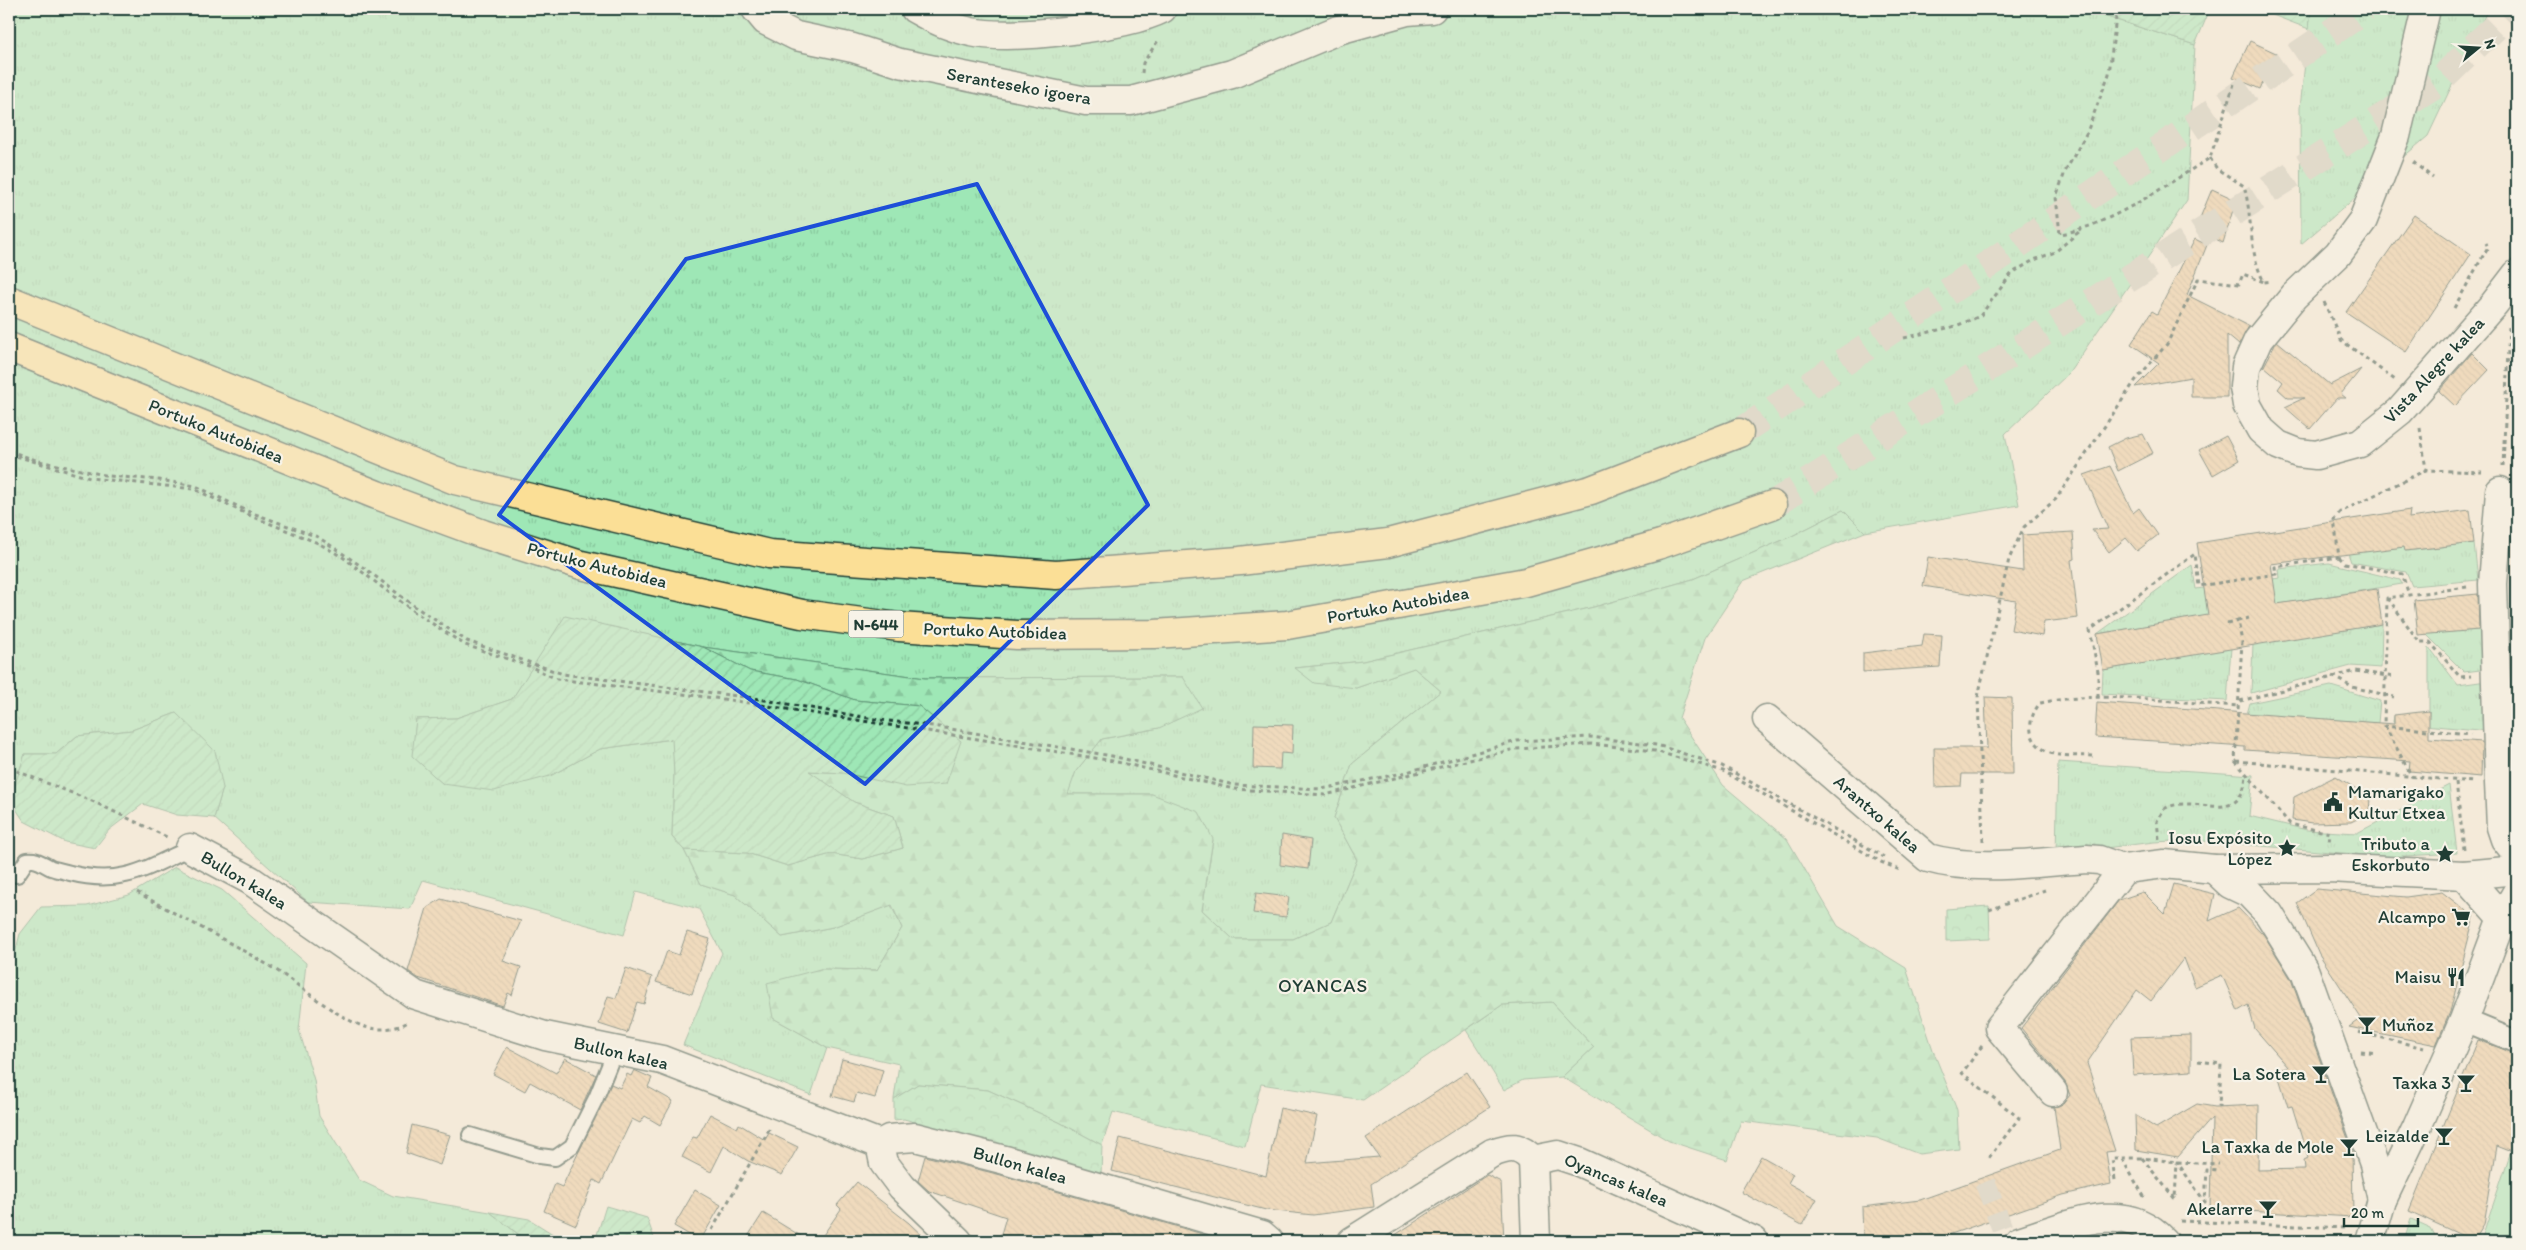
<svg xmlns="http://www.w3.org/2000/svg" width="2526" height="1250" font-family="Itim,sans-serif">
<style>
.grass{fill:url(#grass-tufts);stroke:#5e9275}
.forest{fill:url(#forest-firs);stroke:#5e9275}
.park{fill:url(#park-crowns);stroke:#5e9275}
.garden{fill:url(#garden-furrows);stroke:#5e9275}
.pitch{fill:#9ee7b6;stroke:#5e9275}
.building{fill:url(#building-back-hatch);stroke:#1f3d34}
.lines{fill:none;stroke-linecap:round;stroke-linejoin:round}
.pedestrian-tunnel{stroke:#c9c7b8;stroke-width:21;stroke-dasharray:21 11;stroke-linecap:butt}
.motorway-tunnel{stroke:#c9c7b8;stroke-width:28;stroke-dasharray:28 14;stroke-linecap:butt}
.service-casing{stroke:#1f3d34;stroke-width:18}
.pedestrian-casing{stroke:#1f3d34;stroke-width:25}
.minor-casing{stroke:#1f3d34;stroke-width:31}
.motorway-casing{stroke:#1f3d34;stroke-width:31}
.path{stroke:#1f3d34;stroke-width:3;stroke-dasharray:4 4;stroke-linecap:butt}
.service{stroke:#f7f3e8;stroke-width:14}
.pedestrian{stroke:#f7f3e8;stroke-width:21}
.minor{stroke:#f7f3e8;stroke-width:28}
.motorway{stroke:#fbdf96;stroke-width:28}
.marked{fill:none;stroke:#1d4ed8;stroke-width:4;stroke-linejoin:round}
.labels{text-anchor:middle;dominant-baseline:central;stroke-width:4.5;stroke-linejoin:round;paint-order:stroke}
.shield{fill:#f7f3e8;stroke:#60746a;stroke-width:1}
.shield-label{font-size:16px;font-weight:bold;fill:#1f3d34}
.street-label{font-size:18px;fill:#1f3d34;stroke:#f7f3e8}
.poi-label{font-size:18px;fill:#1f3d34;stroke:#f7f3e8;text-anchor:end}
.neighbourhood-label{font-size:19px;letter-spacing:1px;fill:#1f3d34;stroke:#f7f3e8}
</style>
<defs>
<pattern id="grass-tufts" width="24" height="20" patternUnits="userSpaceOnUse" patternTransform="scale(1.25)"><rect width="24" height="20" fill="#9ee7b6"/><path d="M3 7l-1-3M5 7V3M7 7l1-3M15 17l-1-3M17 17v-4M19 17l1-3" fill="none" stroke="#88c79d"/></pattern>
<pattern id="forest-firs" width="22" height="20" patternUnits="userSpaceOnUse" patternTransform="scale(1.25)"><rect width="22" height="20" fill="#9ee7b6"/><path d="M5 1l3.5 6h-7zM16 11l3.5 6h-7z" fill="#88c79d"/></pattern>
<pattern id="park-crowns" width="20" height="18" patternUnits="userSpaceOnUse" patternTransform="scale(1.25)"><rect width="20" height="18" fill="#9ee7b6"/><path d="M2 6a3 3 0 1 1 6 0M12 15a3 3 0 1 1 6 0" fill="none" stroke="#88c79d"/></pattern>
<pattern id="garden-furrows" width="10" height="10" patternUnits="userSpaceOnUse" patternTransform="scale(1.25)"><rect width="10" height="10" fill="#9ee7b6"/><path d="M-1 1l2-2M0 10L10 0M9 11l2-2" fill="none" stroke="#88c79d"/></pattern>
<pattern id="building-back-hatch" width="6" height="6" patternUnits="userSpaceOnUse" patternTransform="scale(1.25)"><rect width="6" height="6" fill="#e9c89b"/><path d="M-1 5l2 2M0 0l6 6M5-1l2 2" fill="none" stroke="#c7ad86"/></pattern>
</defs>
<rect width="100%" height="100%" fill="#f4ead9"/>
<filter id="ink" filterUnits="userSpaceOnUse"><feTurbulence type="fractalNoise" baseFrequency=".02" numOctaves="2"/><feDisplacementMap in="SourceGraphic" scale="10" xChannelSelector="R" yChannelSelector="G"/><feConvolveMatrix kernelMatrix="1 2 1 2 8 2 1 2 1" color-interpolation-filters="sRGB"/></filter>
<g filter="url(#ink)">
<g class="grass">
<path d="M9,9h2073l113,36 -8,155 -118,173 -64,61 14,71 -154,27 -22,-22 -51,26 -99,43 -99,28 -231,54 -68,7 61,20 58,-20 27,23 -89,73 -18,54 23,42 -26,62 -38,17h-60l-31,-29 11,-70 -61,-46h-85l9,-23 26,-32 57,-11 24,-51 -258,1 -222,-31 -137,-30 -54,82 -56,19 -40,1 -3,37 30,28 107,-8 50,-27 73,-10 1,35 -2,63 12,13 17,34 34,11 47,42 51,-10 58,-22 11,23 -25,42 -57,-1 -47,49 54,30 -16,47 -128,-50 39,-92 -23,-44 -63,-17 -12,43 -201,-55 -13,29 -102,-7 -94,-84 9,-30 -47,-75 -44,17 -55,6 -21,18h-31l-15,46 -1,-2z"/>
<path d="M2311,9h177l-60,127 -127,108 -1,-136z"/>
<path d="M2474,543l4,37 -66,6 -6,-14 -55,-10 -3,-9 56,-6 2,4z"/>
<path d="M2329,563l71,17 2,4 -305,50 95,-69 4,24 84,-11 -1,-9z"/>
<path d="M2382,624l-1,44 -30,-2 -100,27 2,-49z"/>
<path d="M2487,629l1,40 -24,3 -38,-38z"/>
<path d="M2429,647l29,38 29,-4 2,50 -96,-9 1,-6h35z"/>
<path d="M2231,648l-4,53 -125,-7 1,-24z"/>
<path d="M2331,686l49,15 -2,22 -131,-9 3,-11z"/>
<path d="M2058,762l195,13 -4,41 58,14 50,3 92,-48 8,68 -69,4 -196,-17 -38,2 -98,12z"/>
<path d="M175,867l47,23 84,73 -7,67 15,50 5,36 40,64 34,16 97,16 37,29h-518v-266l11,-41 21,-27 46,-1 42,-11z"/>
<path d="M1552,1002l42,45 -32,30 -39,3 -19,10 -38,-60 36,-25z"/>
<path d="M2411,1219l20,9 7,13h-34z"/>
</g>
<path class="forest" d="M1843,510l22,22 -122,49 -38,57 -26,80 44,67 64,54 51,87 68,42 28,85 23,57 2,39 -40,5 -42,-16 -136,-17 -14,39 -58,-19 -107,-64 32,-30 -42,-45 -50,3 -139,95 -102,-16 -16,62 -132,-34 -11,33 -43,-23 -71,-32 -70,-6 -24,15 5,-35 -72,-16 -54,-30 -6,-35 53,-14 57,1 25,-42 -10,-23 -59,22 -51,10 -47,-42 -34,-11 -17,-34 63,3 41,13 43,-12 32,5 40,-11 -9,-32 -40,-14 -47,-31 36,2 76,-67 -64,-6 -58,-21 -47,-8 -47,-24 222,31 258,-1 19,31 -43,20 -57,11 -26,32 -8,23h84l47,18 14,27 -11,71 31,29h60l38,-17 26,-62 -23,-42 18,-54 89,-73 -27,-23 -58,20 -42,-5 -19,-15 68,-7 231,-54 99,-28 99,-43z"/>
<g class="park">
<path d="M1989,906l1,33 -44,2v-32z"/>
<path d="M918,1084l70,6 71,32 43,23 -1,30 -197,-56 -10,1v-21z"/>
</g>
<g class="garden">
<path d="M2082,9h128l-15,36z"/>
<path d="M2257,9h54l-2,20z"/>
<path d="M565,616l138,31 47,24 47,8 58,21 64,6 42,35 -15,43 -40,3 -63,-14 -34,-2 45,31 40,14 9,32 -40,11 -32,-5 -43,12 -41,-13 -63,-3 -12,-13 2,-63 -2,-35 -72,10 -50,27 -56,15 -51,-7 -31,-28 4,-37 40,-1 56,-19z"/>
<path d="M176,713l39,38 8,37 -9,30 -37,-3 -34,-11 -34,26 -14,18 -30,-6 -41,-21 -14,-21 15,-46h31l21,-18 55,-6z"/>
<path d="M606,1206l41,12 8,23h-60z"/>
<path d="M490,1212l39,7 35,22h-37z"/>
</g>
<path class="pitch" d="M2510,1154l7,2v85h-36z"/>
<g class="building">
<path d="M2250,41l26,12 -16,36 -27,-12z"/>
<path d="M2212,189l24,11 -13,43 -28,-13z"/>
<path d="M2414,215l57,39 -65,98 -60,-40z"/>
<path d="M2195,239l12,6 -20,50 62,31 -10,19 -12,-10v62h-36v-20l-56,10 24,-24 -28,-19 21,-33 5,3z"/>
<path d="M2277,341l53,44 31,-16 -20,25 5,4h-9l-27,31 -25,-22 19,-9h-16l-10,-9 5,-7 -19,-16z"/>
<path d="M2472,353l17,17 -34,36 -16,-15z"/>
<path d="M2143,434l10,19 -35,18 -10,-24 18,-9z"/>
<path d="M2226,436l13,24 -26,15 -14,-25z"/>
<path d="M2110,466l23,47 6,-5 19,27 -21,16 -11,-13 -17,14 -17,-22 16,-1 -24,-54z"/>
<path d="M2410,510l-1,8 61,-8 4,33 -69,8 -1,-4 -133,17 6,40 100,-15 5,35 -279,46 -6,-36 111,-19 -11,-72z"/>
<path d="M2073,532l2,27 -4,1 7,58 -34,4 -2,14 -31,-6 5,-29 -93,-15 5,-29 95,14 -1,-36z"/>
<path d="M2478,594l1,36 -61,5 -4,-35z"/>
<path d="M1924,634l18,1 -2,32 -77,5v-19l59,-7z"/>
<path d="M1985,697l27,1 1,76h-51l-1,12 -26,1 -1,-39h53z"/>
<path d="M2097,702l297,22v-9l35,-4v27l53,4 -1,35 -72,-6 1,-10 -165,-11v-3l-150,-10z"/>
<path d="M1254,724l39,1 -1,29 -11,-1 -1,16 -27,-1z"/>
<path d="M2336,776l34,22 -1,15 -18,9 -39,1 -20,-3 2,-23z"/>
<path d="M1282,835l29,5 -3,29 -28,-4z"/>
<path d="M2174,884l41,10 -6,27 29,-13 26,27 27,44 61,171 1,67 -143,-8 2,-91 -34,39 -42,-7 -1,-35 21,13 41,-24 18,3 44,-2 -1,65 47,-1 -1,-9 4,-2 -16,-52 -4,1 -11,-36 11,-4 -33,-38 -7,-24 -10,6 -16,-36 -27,12 -11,-29 -33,43 -14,-11 -50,73 28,88 -9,1 5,32 -48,11 -132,46h-68l-1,-34 58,-7 140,-50 -6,-43 9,-3 7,-9 -5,-13 -44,-54 98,-128 24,-8 22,22z"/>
<path d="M2316,889l90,8 36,-5 32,25 -24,95 -14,33 -87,-18 12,-9 -42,-64 -22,-51z"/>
<path d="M1256,893l33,4 -3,20 -33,-4z"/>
<path d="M441,899l80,22 -18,40 18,6 -9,28 -4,-2 -5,13 -85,-28 -10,-7 19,-63z"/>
<path d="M687,932l23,7 -18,55 -36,-12 11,-31 12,4z"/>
<path d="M626,968l26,9 -8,27 -7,-2 -10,31 -28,-9 9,-28 8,2z"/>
<path d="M2191,1035v36l-58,4 -2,-38z"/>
<path d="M2478,1040l39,14v100l-20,-8 -13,79 -10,16 -65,-30z"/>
<path d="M507,1047l49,26 9,-15 31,17 -16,35 -50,-28 -5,9 -32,-17z"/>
<path d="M842,1059l41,11 -8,28 -18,-5 -3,9 -22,-6z"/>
<path d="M634,1070l18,8 -4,9 25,14 -13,24 -15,-9 -5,7 -8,-4 -31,65 -7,-4 -18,45 -32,-14 11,-27 7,3 49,-103 9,4 7,-14 4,2z"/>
<path d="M1467,1072l23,35 -119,77 3,23 -61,8 -47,-5 -154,-39 8,-33 146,38 14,-68 37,8 -10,47 72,-6 -13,-19z"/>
<path d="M710,1114l27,14 2,-4 26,16 4,-7 29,14 -16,28 -34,-14 -24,-15 -13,26 -29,-15 11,-20 4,1z"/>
<path d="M412,1125l38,10 -10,30 -34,-12z"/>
<path d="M925,1156l76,19 215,63v3h-217l7,-24 -77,-26 -11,-10z"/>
<path d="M1761,1156l32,18 -5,9 29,16 -15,26 -61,-33z"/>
<path d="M1487,1175l14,7 3,59h-118z"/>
<path d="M857,1182l52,41 19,18h-109l22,-32 -4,-4z"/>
<path d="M695,1190l26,15 -21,36 -26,-15z"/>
<path d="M763,1213l46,28h-64z"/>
</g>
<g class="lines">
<path class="pedestrian-tunnel" d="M1985,1182l17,46"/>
<g class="motorway-tunnel">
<path d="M1739,433l627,-424"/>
<path d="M1772,505l665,-422 77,-74"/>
</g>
<g class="service-casing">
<g id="service">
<path d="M2500,491l17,5"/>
<path d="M17,875l10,-15c11,-1 14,3 24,8 6,2 13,3 19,5 51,13 75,-4 120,-25"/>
<path d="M470,1135l70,21 15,2 17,-12 24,-48 19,-47"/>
</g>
</g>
<g class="pedestrian-casing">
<path id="pedestrian" d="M2464,1020l53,22"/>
</g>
<g class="minor-casing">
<g id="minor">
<path d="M756,9l10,12 30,15 57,12 47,15 186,38h45l101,-27 106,-44 69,-19 25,-2"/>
<path d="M915,9c17,10 36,19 56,23 40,9 155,-5 191,-23"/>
<path d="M2426,9l-30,127 -33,84 -25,34 -44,42 -36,44 -12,27 -2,20 3,18 14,25 17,15 20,8 18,2 44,-12 40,-32 94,-107 23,-30"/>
<path d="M2500,491l-7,93 6,199 2,44 4,12 12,15"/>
<path d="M1767,719l161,139c47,14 109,4 158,1l13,1 25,9"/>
<path d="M190,848l60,32 165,115 130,41 117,24 218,84"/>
<path d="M2214,869l16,15 19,9 20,21 36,58 69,192 8,36"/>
<path d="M2464,875l38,43"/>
<path d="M2053,1092l-54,-64 125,-159 40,-5 50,5 115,-1 135,7 53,-5"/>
<path d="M880,1144l9,-5 26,-2 90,23 257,75 7,6"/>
<path d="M880,1144l4,19 18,24 56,54"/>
<path d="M1533,1160l25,-5 21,7 175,79"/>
<path d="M1533,1160l3,81"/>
<path d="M1352,1241l140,-88c19,-7 27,-8 41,7"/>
<path d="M2019,1241c48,-15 105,-44 145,0"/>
<path d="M2370,1241l12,-41 35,-73 47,-107 38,-102 15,-26"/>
</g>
</g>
<g class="motorway-casing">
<g id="motorway">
<path d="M9,300l446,180 314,74 287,21 184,-14 148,-18 203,-53 148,-57"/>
<path d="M9,347l368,148 106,39 98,31 221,49 97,13 118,8 138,-1 132,-9 239,-43 135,-38 111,-39"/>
</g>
</g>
<g class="path">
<path d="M2117,9l-8,65 -22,58 -22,40 -9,25 4,37c50,-8 107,-50 150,-76l24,-74"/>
<path d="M1142,73l1,-10 16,-24"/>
<path d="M2210,158l7,11 27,17c9,32 4,65 20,96l8,-1"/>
<path d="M2413,162l20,16"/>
<path d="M2324,302l17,38 54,40"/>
<path d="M2454,308l34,-61 -2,-4"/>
<path d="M1904,338l52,-12 24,-10 32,-43 22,-13 21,-8 25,-21"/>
<path d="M2420,428l6,42"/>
<path d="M9,451l30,10 70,15 50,4 37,6 51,25 71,26 49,33 47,36 53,35 96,33 190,24 127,22 53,6 179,30 122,29 88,4 81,-16 114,-32 73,-4 67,8 65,21 162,91"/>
<path d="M9,454l81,24 104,11 55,26 69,28 26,15 69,53 52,34 64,21 28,13 166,20 274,43 116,19 121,28 91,6 190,-46 77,-5 63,7 68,20 158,91 19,8"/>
<path d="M2503,467l6,-141"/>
<path d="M2339,557l6,6 57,11 7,21"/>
<path d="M2467,587l-80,11 -3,128 87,8"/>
<path d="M2388,598l31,44h11l30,35 11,-1"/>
<path d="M2249,618l-11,3 4,21 -7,119 55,63 40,9 -1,10"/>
<path d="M2227,624l11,-3"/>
<path d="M2332,676l20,11 42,10"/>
<path d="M2098,697v-25l-8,-42 105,-76 4,32 77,-12 -1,-7 64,-10 -5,-38 6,-7 86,-42 56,2"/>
<path d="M2240,701l116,-30 38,6"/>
<path d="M2385,726l27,51"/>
<path d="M2093,756c-14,-1 -35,2 -47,-5 -21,-12 -18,-33 -6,-48 60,-13 137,0 199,3"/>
<path d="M2236,761l238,21"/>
<path d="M9,768l83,33 75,36"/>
<path d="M2456,782l8,67"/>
<path d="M2159,839l-2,-18 7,-12c31,-18 77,22 82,-34"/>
<path d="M1983,841l-5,-144 31,-138 15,-32 32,-28 79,-118 32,-37 31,-65 41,5 4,-10 21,8"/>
<path d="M137,892c46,27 94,50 139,78 28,18 54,43 86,56 14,5 35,4 47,-5"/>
<path d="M1989,910l56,-20"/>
<path d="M2358,1032l66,16"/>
<path d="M1982,1046l-20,27 57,45 -31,41"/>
<path d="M2361,1052l15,2"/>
<path d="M2198,1061l23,3 -2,43"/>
<path d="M2142,1158l33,41 2,-37 28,40 2,-32 11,1"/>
<path d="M2122,1159l23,39"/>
<path d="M2115,1180l-3,-22h30l35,4 42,2"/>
<path d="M2180,1221l166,7"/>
<path d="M712,1230l58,-102"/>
</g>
<use href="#service" class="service"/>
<use href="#pedestrian" class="pedestrian"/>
<use href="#minor" class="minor"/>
<use href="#motorway" class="motorway"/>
</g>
</g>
<path d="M0 0H2526V1250H0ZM977,184l171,321 -283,279 -366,-269 187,-256z" fill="#f4ead9" fill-opacity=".55" fill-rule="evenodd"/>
<path class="marked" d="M977,184l171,321 -283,279 -366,-269 187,-256z"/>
<defs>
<g id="civic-bare" transform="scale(1.5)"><path d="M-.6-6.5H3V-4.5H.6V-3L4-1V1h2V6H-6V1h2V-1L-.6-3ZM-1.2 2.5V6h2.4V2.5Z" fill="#1f3d34" stroke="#f7f3e8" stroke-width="2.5" paint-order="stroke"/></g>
<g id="sight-bare" transform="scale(1.5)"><path d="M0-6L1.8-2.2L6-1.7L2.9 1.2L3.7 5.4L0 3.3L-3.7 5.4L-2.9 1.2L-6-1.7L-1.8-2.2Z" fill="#1f3d34" stroke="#f7f3e8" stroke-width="2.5" paint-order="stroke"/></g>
<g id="supermarket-bare" transform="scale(1.5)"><path d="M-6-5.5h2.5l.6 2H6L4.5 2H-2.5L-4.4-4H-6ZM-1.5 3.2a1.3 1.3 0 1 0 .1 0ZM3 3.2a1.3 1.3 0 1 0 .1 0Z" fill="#1f3d34" stroke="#f7f3e8" stroke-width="2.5" paint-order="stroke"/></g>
<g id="restaurant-bare" transform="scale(1.5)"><path d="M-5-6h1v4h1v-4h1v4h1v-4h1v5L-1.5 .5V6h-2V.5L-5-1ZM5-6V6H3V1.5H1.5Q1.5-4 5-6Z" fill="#1f3d34" stroke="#f7f3e8" stroke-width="2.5" paint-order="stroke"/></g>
<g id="bar-bare" transform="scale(1.5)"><path d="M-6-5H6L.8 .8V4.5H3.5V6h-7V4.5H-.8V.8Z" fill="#1f3d34" stroke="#f7f3e8" stroke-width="2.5" paint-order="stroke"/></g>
</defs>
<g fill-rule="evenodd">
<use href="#civic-bare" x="2333" y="802"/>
<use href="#sight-bare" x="2287" y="848"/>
<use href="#sight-bare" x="2445" y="854"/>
<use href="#supermarket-bare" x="2461" y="917"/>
<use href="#restaurant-bare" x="2456" y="977"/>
<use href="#bar-bare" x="2367" y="1025"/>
<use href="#bar-bare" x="2321" y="1074"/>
<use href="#bar-bare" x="2466" y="1083"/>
<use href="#bar-bare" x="2444" y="1136"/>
<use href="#bar-bare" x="2349" y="1147"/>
<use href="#bar-bare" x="2268" y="1209"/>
</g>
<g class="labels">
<rect class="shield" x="848.5" y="610.5" width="55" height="27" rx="4"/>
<g class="shield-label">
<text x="876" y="624">N-644</text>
</g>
<g class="street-label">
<text transform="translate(1019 86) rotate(10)">Seranteseko igoera</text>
<text transform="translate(2434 370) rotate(-47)">Vista Alegre kalea</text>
<text transform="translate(216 431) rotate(22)">Portuko Autobidea</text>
<text transform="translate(597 565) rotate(14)">Portuko Autobidea</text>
<text transform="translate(1398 605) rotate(-10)">Portuko Autobidea</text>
<text transform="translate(995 631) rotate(2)">Portuko Autobidea</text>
<text transform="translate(1877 814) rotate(41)">Arantxo kalea</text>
<text transform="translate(244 880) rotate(31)">Bullon kalea</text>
<text transform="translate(621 1053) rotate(13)">Bullon kalea</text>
<text transform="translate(1020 1165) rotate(16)">Bullon kalea</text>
<text transform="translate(1616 1180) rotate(23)">Oyancas kalea</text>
</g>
<g class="poi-label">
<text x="2348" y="792" text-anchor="start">Mamarigako<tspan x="2348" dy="21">Kultur Etxea</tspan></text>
<text x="2272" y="838">Iosu Expósito<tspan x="2272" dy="21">López</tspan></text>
<text x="2430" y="844">Tributo a<tspan x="2430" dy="21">Eskorbuto</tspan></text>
<text x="2446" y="917">Alcampo</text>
<text x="2441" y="977">Maisu</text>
<text x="2382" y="1025" text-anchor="start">Muñoz</text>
<text x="2306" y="1074">La Sotera</text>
<text x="2451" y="1083">Taxka 3</text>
<text x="2429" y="1136">Leizalde</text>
<text x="2334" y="1147">La Taxka de Mole</text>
<text x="2253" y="1209">Akelarre</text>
</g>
<g class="neighbourhood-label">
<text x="1323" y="985">OYANCAS</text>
</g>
</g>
<rect width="2526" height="1250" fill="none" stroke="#f7f3e8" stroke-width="30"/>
<rect x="15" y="15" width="2496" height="1220" fill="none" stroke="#1f3d34" stroke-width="2" filter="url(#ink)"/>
<g transform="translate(2478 48) rotate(72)" stroke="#f7f3e8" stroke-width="4" paint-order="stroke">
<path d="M0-4L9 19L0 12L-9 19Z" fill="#1f3d34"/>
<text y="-8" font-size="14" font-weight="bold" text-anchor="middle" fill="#1f3d34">N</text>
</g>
<path d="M2344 1218v8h74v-8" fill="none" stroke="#1f3d34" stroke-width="2.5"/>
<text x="2351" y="1218" font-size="15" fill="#1f3d34" stroke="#f7f3e8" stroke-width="4" paint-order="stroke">20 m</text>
</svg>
